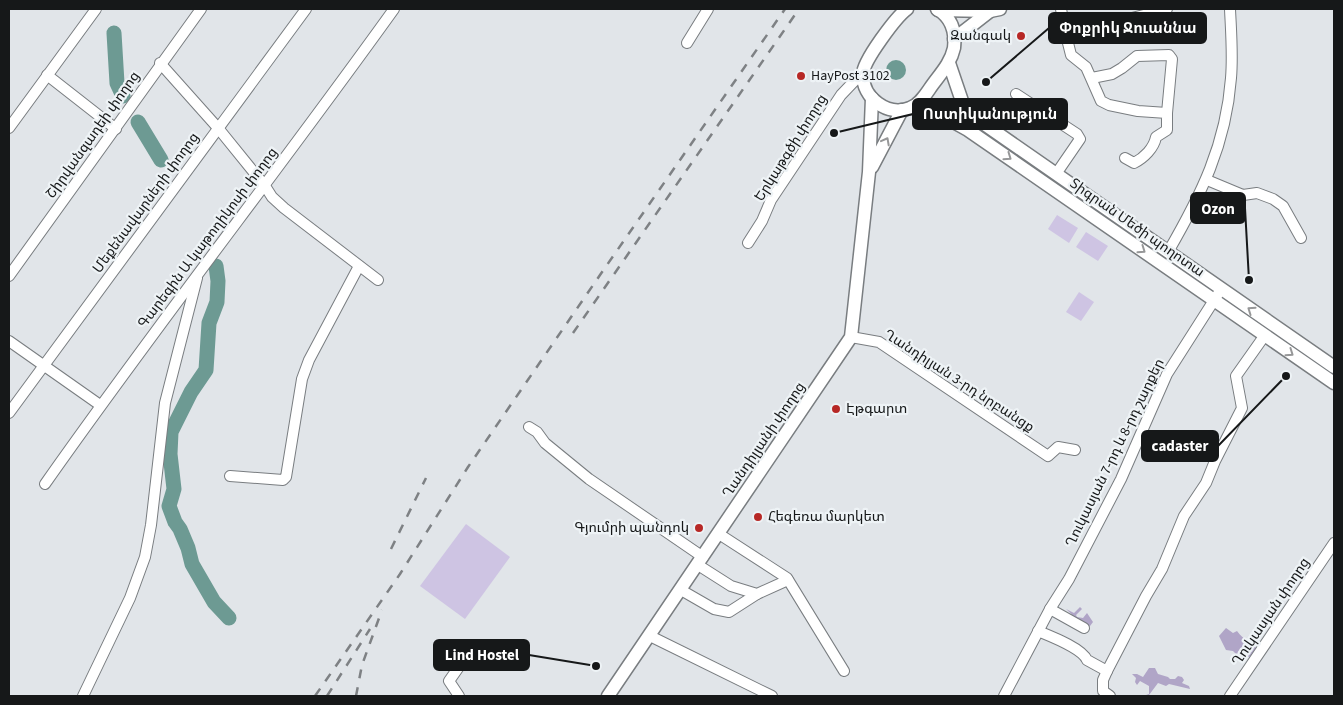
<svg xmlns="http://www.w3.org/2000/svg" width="1343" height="705" font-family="'Source Sans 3','Noto Sans Armenian',sans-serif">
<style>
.green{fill:#cec4e3}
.forest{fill:#b0a5c7}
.water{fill:#6d9a93}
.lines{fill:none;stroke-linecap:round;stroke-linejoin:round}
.river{stroke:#6d9a93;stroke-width:15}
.minor-casing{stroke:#797d80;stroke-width:12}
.major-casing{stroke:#797d80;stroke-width:15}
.minor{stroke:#fff;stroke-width:10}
.major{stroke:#fff;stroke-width:12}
.rail{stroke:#7e8184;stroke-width:2.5;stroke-dasharray:9 9;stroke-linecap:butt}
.oneway{stroke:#969798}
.poi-dot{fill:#b72826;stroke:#eef3f6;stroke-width:2}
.labels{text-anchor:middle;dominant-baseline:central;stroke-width:4.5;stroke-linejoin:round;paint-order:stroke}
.poi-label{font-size:14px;fill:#161819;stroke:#eef3f6;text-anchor:start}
.street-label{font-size:14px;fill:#161819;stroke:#eef3f6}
.leader{fill:none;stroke:#161819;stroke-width:2}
.callout-dot{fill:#161819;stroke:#eef3f6;stroke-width:2}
.callout{fill:#161819;stroke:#161819;stroke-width:2}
.callout-label{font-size:15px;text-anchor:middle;font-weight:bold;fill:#fff}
</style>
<rect width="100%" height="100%" fill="#e1e5e9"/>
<g class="green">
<path d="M1057,215l21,13 -9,15 -21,-14z"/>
<path d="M1086,232l22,14 -10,15 -22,-14z"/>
<path d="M1079,292l15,10 -13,19 -15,-9z"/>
<path d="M466,524l44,33 -45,62 -45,-33z"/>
</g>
<g class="forest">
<path d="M1080,607l2,2 -6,6 1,2 6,1 4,-5 6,9 -3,4 -9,-3 -15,-14 8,4z"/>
<path d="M1226,628l7,5 4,-2c7,10 13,9 20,18l-2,5 -6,3 -7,-3 -5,1 -4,-4 -7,-1 -7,-14z"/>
<path d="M1149,668h6l3,6 10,3 2,2h5l3,-3 4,1 2,3 -2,3 7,3 1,3 -21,-5 -3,2 -8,-3 -9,12 -6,1 6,-2v-8l-9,-5 -3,4 -2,-3 1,-4 -4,-4h5l6,3z"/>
</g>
<circle class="water" cx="896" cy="70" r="10"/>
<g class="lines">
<g class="river">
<path d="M114,33l3,50 6,13"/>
<path d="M138,122l23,38"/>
<path d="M216,266l2,15 -1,21 -8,21 -3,47 -15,22 -20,40 -1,22 4,35 -5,17 6,16 5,7 8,19 4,16 22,38 15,16"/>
</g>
<g class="minor-casing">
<g id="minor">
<path d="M1061,9l5,26 101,-26"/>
<path d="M1066,35l5,20 15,12 15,34 8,4 29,6 29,2v17l-11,7c-2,11 -12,21 -22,26l-9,-5"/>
<path d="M687,43l21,-34"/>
<path d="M160,63l58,65 47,58 7,11 12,11 94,72"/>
<path d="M47,75l69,54"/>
<path d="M1092,78l20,-4 10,-6 15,-12 32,-1 3,4 -5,54"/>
<path d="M1016,94l61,40 3,5 -24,35"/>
<path d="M9,128l87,-119"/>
<path d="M1207,180l36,15 14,-2 16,6 10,7 18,32"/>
<path d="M748,243l14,-22 9,-21 70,-105 21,-22"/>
<path d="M1168,252c33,-57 58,-107 63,-174 2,-23 0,-47 -1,-69"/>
<path d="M9,276l192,-267"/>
<path d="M851,337l28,5 169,114 10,-9 17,3"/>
<path d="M9,341l91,64"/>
<path d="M9,413l297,-404"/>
<path d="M529,427l8,5 8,11 44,36 114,78"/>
<path d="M230,476l53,4 3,-3 16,-98 7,-19 50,-94"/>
<path d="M45,484c113,-161 235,-316 349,-475"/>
<path d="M719,534l68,44 57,93"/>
<path d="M698,565l33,21 26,8 31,-14"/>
<path d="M681,590l33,19 15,3 28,-18"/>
<path d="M1050,609l34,19"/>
<path d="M1038,631c12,5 44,17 49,29l20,11"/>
<path d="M650,636l122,60"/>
<path d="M83,696l47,-98 15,-41 6,-32 14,-122 32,-125"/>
<path d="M459,696l-10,-15 19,-27"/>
<path d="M1004,696l46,-87 19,-30 52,-100 46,-105 51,-80"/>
<path d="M1110,696l-7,-5v-11l4,-9 39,-75 16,-27 22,-53 22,-33 9,-22 27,-53 -6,-32 29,-41"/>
<path d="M1230,696l104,-153"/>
</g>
</g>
<g class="major-casing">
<g id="major">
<path d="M907,9c-11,8 -44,52 -44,65 -1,24 25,43 47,34 11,-4 17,-16 23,-24 9,-12 18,-22 21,-36 2,-17 -3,-31 -17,-39"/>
<path d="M938,10l52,1 10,-2"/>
<path d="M954,39l36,-28"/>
<path d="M949,63l15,44 3,5 367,255"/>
<path d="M919,103l49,27 366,253"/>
<path d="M872,167l30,-57"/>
<path d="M608,696l243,-359 18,-165 3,-74"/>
</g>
</g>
<use href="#minor" class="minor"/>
<use href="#major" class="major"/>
<g class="rail">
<path d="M573,333l226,-324"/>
<path d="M391,549l35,-71"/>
<path d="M315,696l85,-122 68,-107 132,-192 185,-266"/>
<path d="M327,696l43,-67"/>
<path d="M356,696l6,-31 20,-55"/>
</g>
</g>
<defs><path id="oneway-chevron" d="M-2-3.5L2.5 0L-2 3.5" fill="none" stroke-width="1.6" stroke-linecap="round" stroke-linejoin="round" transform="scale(1.25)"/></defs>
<g class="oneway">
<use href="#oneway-chevron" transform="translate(886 141) rotate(-62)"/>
<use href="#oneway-chevron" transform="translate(1008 157) rotate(35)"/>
<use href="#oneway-chevron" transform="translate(1142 250) rotate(35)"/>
<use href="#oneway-chevron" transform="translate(1251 310) rotate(-145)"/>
<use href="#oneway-chevron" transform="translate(1290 353) rotate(35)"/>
</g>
<g class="poi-dot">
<circle cx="1021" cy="36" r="5"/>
<circle cx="801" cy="76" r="5"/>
<circle cx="836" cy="409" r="5"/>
<circle cx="758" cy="517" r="5"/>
<circle cx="699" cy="528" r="5"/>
</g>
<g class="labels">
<g class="poi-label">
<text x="1011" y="36" text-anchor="end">Զանգակ</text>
<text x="811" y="76">HayPost 3102</text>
<text x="846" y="409">Էթգարտ</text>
<text x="768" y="517">Հեգեռա մարկետ</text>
<text x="689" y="528" text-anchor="end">Գյումրի պանդոկ</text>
</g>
<g class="street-label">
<text transform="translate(93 135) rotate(-55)">Շիրվանզադեի փողոց</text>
<text transform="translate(791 148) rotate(-58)">Երկաթգծի փողոց</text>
<text transform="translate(146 203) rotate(-54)">Մեքենավարների փողոց</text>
<text transform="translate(1137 228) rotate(35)">Տիգրան Մեծի պողոտա</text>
<text transform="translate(208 238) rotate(-53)">Գարեգին Ա կաթողիկոսի փողոց</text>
<text transform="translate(959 381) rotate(33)">Ղանդիլյան 3-րդ նրբանցք</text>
<text transform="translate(764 440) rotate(-56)">Ղանդիլյանի փողոց</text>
<text transform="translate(1115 453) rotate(-64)">Ղուկասյան 7-րդ և 8-րդ շարքեր</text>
<text transform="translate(1271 612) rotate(-56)">Ղուկասյան փողոց</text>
</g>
</g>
<path class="leader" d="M986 82L1049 28M834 133L913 114M1249 280L1245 208M1286 376L1218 446M596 666L529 655"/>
<g class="callout-dot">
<circle cx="986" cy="82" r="5"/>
<circle cx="834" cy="133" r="5"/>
<circle cx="1249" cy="280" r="5"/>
<circle cx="1286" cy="376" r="5"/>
<circle cx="596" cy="666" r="5"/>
</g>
<g class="callout">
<rect x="1049" y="13" width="157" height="30" rx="5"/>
<rect x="913" y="99" width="154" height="30" rx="5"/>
<rect x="1191" y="193" width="54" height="30" rx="5"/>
<rect x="1142" y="431" width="76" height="30" rx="5"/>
<rect x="434" y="640" width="95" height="30" rx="5"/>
</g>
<g class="callout-label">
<text x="1128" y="33">Փոքրիկ Ջուաննա</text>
<text x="990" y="119">Ոստիկանություն</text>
<text x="1218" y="214">Ozon</text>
<text x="1180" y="451">cadaster</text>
<text x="482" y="660">Lind Hostel</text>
</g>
<rect width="1343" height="705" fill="none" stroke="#161819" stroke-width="20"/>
</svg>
